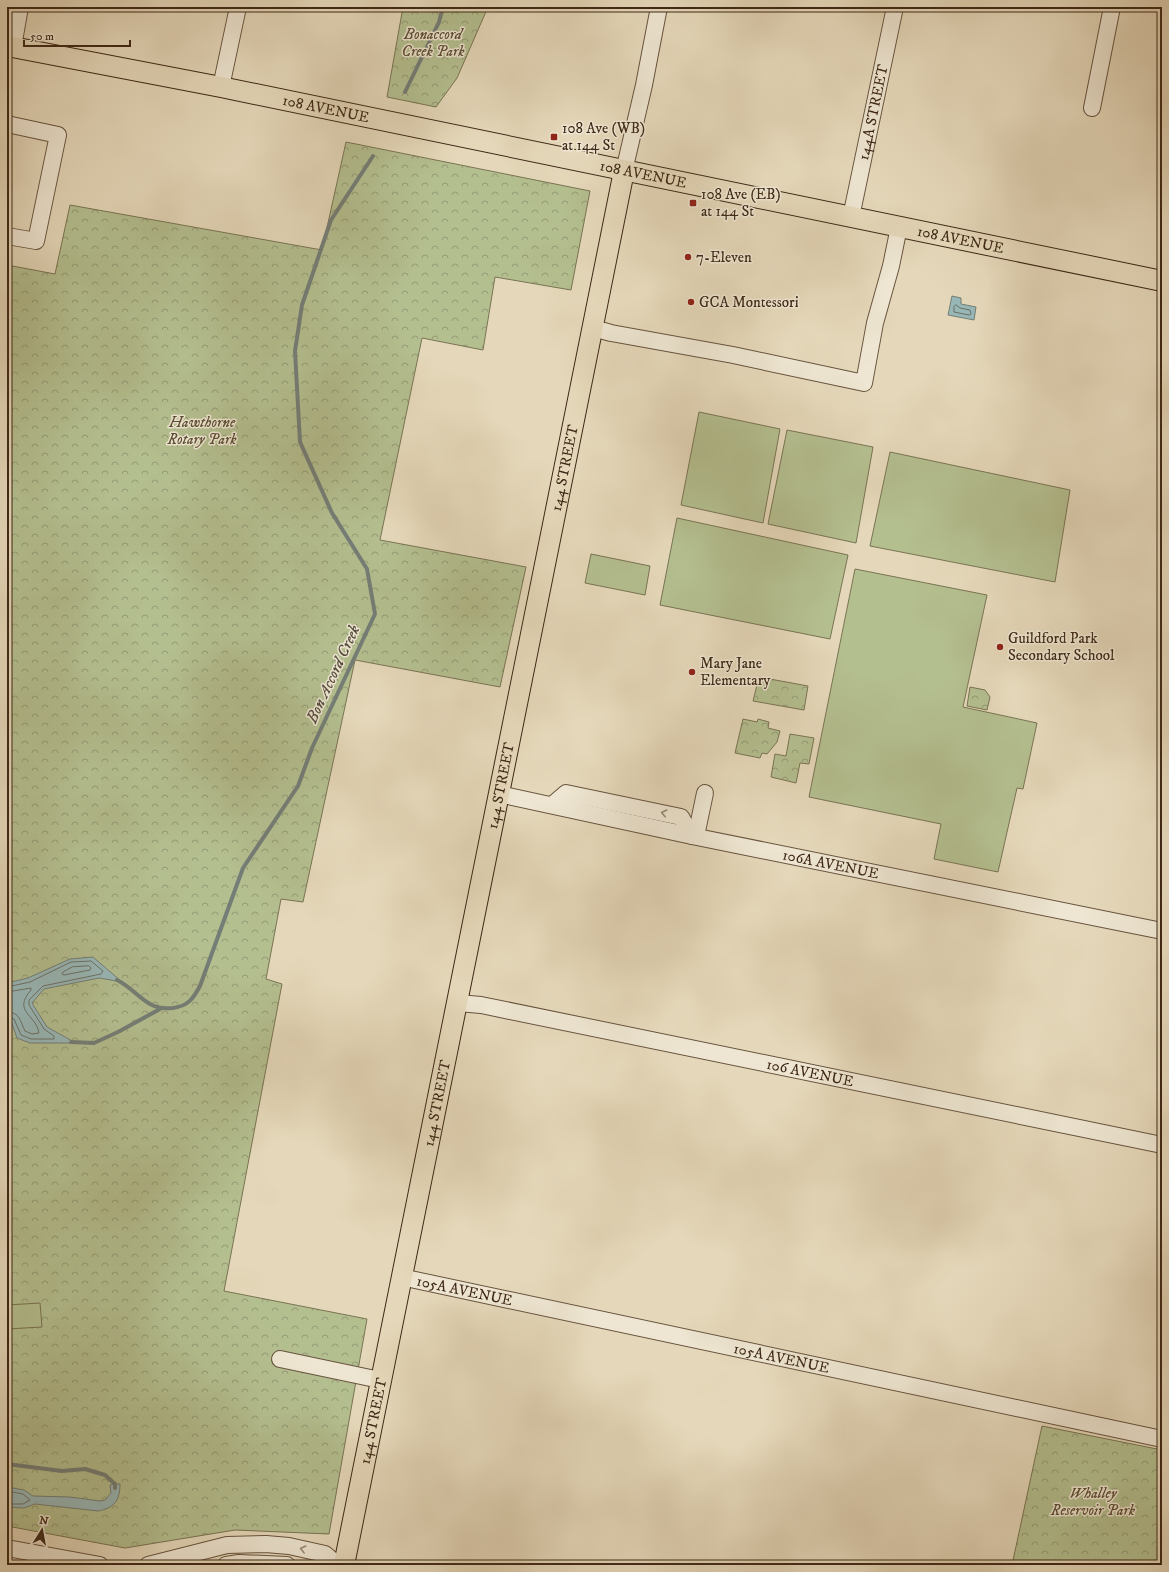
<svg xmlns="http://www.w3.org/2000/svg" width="1169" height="1572" font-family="'IM FELL DW Pica',serif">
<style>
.park{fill:url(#park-crowns);stroke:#797453}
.pitch{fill:#b4bf90;stroke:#797453}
.water{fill:#98b8b8;stroke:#747e77}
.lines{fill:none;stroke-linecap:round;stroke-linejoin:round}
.shore{stroke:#6b7067;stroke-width:1}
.stream{stroke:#747e77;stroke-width:4}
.minor-casing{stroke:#68543f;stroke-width:18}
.major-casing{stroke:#3e2816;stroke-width:22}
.minor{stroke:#eee6d2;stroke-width:16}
.major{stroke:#e5d8ba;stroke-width:20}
.oneway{stroke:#968774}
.poi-dot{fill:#8f2418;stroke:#eee6d2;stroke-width:1.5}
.labels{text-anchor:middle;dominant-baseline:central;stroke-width:3;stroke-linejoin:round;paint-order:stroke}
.park-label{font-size:15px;font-style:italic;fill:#5c4e34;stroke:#eee6d2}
.street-label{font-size:15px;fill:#3e2816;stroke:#eee6d2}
.poi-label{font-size:15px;fill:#3e2816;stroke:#eee6d2;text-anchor:start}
.water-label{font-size:16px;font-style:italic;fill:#544c3e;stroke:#eee6d2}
</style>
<defs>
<pattern id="park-crowns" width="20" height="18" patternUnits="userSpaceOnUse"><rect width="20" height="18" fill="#b4bf90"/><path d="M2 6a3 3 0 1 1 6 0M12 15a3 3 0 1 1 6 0" fill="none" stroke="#949b75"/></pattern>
</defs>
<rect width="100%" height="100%" fill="#e5d8ba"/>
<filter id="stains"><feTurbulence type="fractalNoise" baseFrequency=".005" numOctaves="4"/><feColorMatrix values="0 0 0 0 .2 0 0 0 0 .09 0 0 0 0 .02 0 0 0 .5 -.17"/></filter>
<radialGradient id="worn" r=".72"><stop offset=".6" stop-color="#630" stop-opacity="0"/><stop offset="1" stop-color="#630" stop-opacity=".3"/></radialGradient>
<g class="park">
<path d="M403,7h85l-31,71 -21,29 -49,-10z"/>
<path d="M346,142l244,49 -19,99 -76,-13 -12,73 -61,-12 -42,202 146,27 -26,120 -145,-27 -52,242 -22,-3 -15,80 16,5 -58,307 143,28 -38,215 -94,-4 -110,18 -118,-22v-1261l48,9 15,-69 252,45z"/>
<path d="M759,677l49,9 -4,24 -51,-9z"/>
<path d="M970,687l15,3 5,7 -3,13 -20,-4z"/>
<path d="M743,719l14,3 1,-3 11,3 -1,6 12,3 -3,11 -10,12 -5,-1 -2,5 -25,-5z"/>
<path d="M790,734l24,4 -5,26 -9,-1 -4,20 -25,-6 4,-23 11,2z"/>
<path d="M1042,1426l120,24v115h-150z"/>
</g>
<g class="pitch">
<path d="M699,412l81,17 -17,94 -82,-18z"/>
<path d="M787,430l86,17 -17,96 -88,-19z"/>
<path d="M890,452l180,38 -15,92 -185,-36z"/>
<path d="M677,518l171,37 -18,84 -170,-34z"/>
<path d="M591,554l59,12 -5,29 -60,-12z"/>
<path d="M855,569l132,26 -24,112 74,16 -14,66 -6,-1 -19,84 -64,-13 7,-35 -132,-27z"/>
<path d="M40,1303l2,24 -35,2v-24z"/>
</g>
<g class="water">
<path d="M952,296l9,2v6l15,3 -2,13 -26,-5z"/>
<path d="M93,957l29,25 -23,-4 -55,11 -12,14 15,24 29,16h-46l-13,-5 -6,-17h-4v-38l21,-5 42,-19z"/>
<path d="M115,1484h5c0,17 -6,24 -22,27l-63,-7 -11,4 -17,-1v-20l17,3 9,6 37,1 30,4 5,-1 6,-7 -1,-8z"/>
</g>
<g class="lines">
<g class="shore">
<path d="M956,305l4,3 10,2 1,4 -2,1 -15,-3v-5z"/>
<path d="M89,966l2,2 -1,2 -26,5 -2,-1 1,-2 9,-5z"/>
<path d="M7,987l23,-5 41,-20 20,-1 12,10 -2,3 -58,12 -14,14v5l15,24 10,7v3h-23l-10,-4 -7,-16 -7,-2"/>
<path d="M7,992l24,-4v2c-19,22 5,24 8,43l-7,1 -7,-3c-5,-10 -5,-19 -18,-19"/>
<path d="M7,1491l16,3 7,6 -7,4h-16"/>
</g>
<g class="stream">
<path d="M405,92l34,-70 4,-15"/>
<path d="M117,980c22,11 28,31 56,28 15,-2 20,-9 27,-22l43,-118 55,-82 14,-38 63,-134 -8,-45 -35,-56 -32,-71 -5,-91 7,-46 29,-85 42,-64"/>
<path d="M71,1042l23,1 24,-11 42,-23"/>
<path d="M7,1464l55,7 23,-2 20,6 10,9v4"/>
</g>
<g class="minor-casing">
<g id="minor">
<path d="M13,47l7,-40"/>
<path d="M221,87l17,-80"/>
<path d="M1092,108l20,-101"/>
<path d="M7,124l51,11 -22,106 -29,-5"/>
<path d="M624,171l20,-86 15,-78"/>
<path id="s1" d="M851,217l44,-210"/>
<path d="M593,328l18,5 122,22 131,28 11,-60 16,-57 8,-39"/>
<path id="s2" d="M499,794l193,42 470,95"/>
<path d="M552,805l14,-12 115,24 11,19"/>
<path d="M696,836l9,-43"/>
<path id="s3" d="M458,1003l23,2 681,140"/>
<path id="s4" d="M401,1277l761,162"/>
<path d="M280,1359l100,21"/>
<path d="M7,1548l93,17"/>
<path d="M148,1565l79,-20 39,-1 23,2 36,8 13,11"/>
<path d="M226,1565l13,-2 48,2"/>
</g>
</g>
<g class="major-casing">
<g id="major">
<path id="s5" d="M7,46l214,41 941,194"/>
<path id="s6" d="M344,1565l280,-1394"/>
</g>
</g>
<use href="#minor" class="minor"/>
<use href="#major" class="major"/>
</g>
<defs><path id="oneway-chevron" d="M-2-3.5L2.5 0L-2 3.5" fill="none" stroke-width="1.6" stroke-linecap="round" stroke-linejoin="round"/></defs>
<g class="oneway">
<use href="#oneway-chevron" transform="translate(664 813) rotate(-167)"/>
<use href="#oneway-chevron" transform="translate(303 1549) rotate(-166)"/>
</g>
<g class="poi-dot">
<rect x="550" y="133" width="8" height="8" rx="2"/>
<rect x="689" y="199" width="8" height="8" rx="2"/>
<circle cx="688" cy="257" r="4"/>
<circle cx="691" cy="302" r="4"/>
<circle cx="1000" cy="647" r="4"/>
<circle cx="692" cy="672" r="4"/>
</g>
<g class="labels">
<g class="park-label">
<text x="433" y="34">Bonaccord<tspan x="433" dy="17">Creek Park</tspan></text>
<text x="202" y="422">Hawthorne<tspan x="202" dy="17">Rotary Park</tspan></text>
<text x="1093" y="1493">Whalley<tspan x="1093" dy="17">Reservoir Park</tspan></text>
</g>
<g class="street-label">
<text stroke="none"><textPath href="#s5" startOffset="325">108 AVENUE</textPath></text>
<text stroke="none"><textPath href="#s1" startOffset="107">144A STREET</textPath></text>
<text stroke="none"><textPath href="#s5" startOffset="649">108 AVENUE</textPath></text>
<text stroke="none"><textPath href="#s5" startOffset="973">108 AVENUE</textPath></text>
<text stroke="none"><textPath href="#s6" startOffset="1119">144 STREET</textPath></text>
<text stroke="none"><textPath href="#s6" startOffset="795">144 STREET</textPath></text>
<text stroke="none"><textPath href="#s2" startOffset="339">106A AVENUE</textPath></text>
<text stroke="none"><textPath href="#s3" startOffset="359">106 AVENUE</textPath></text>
<text stroke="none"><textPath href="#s6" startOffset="471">144 STREET</textPath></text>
<text stroke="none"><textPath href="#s4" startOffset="65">105A AVENUE</textPath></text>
<text stroke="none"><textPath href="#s4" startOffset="389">105A AVENUE</textPath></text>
<text stroke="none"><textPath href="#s6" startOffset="147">144 STREET</textPath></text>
</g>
<g class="poi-label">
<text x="562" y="128">108 Ave (WB)<tspan x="562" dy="17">at 144 St</tspan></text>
<text x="701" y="194">108 Ave (EB)<tspan x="701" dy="17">at 144 St</tspan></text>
<text x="696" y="257">7-Eleven</text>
<text x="699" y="302">GCA Montessori</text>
<text x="1008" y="638">Guildford Park<tspan x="1008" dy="17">Secondary School</tspan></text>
<text x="700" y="663">Mary Jane<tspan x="700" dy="17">Elementary</tspan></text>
</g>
<g class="water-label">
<text transform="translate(333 674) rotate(-65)">Bon Accord Creek</text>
</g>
</g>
<rect width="1169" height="1572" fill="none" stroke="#e5d8ba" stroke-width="24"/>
<rect x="8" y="8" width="1153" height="1556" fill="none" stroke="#3e2816" stroke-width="2"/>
<rect x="12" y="12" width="1145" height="1548" fill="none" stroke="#3e2816"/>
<g transform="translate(42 1530) rotate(11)" stroke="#eee6d2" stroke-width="3" paint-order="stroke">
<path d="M0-3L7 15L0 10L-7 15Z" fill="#3e2816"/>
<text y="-6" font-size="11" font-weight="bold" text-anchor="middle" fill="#3e2816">N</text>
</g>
<path d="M24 40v6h106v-6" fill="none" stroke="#3e2816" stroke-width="2"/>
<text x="30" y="40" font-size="12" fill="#3e2816" stroke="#eee6d2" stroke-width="3" paint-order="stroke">50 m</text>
<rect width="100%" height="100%" filter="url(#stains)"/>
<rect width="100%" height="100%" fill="url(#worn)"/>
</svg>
